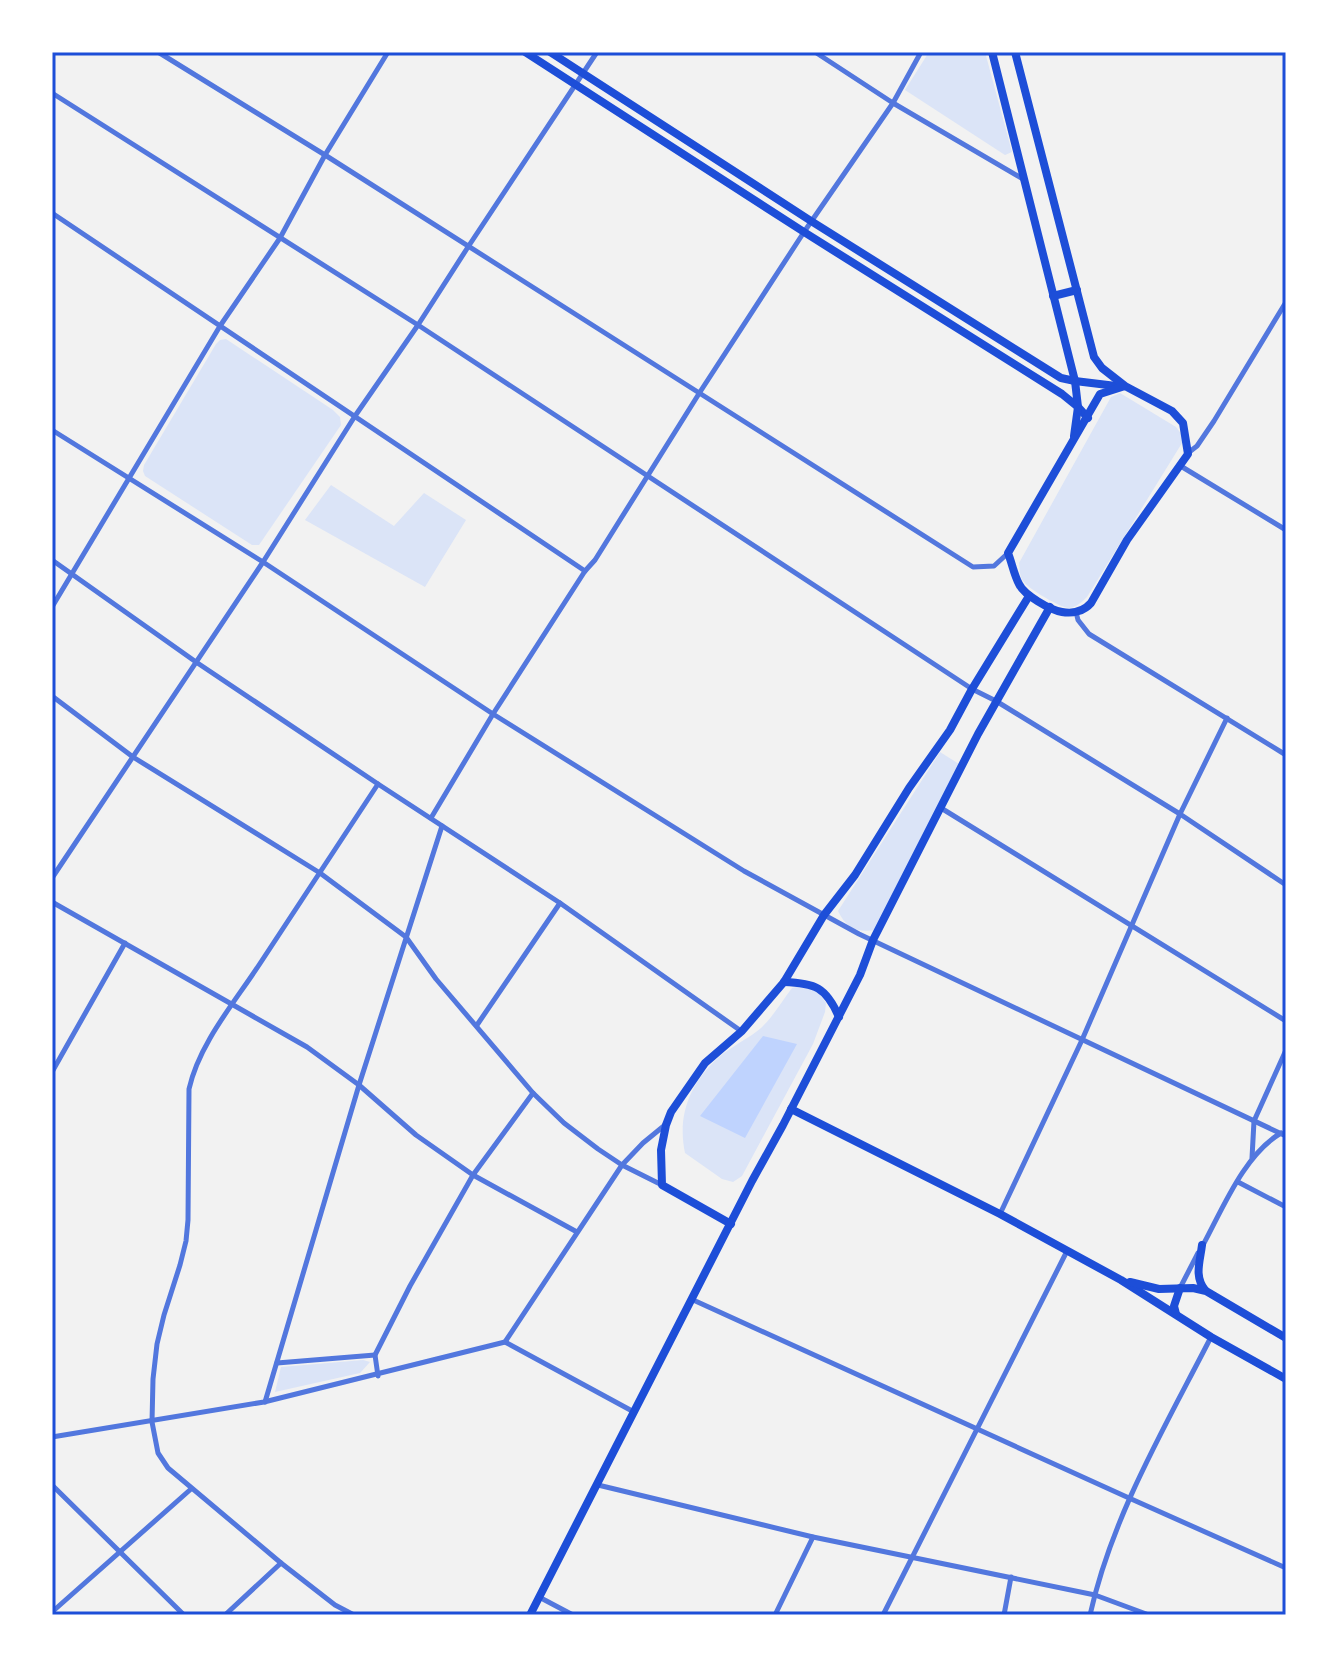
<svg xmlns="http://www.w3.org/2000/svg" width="1338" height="1667" font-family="Lato,sans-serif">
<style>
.green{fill:#dbe4f7}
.water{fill:#bfd3fe}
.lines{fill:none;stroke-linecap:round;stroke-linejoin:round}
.minor{stroke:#5277de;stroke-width:5}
.secondary{stroke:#1d4ed8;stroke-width:8}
.neatline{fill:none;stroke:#1d4ed8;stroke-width:3}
</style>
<rect width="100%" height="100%" fill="#f2f2f2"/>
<g class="green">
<path d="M929,52h56l27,100 -7,3 -100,-65z"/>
<path d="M226,339l107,71 7,7 1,8 -82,120h-7l-107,-69 -2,-5 1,-6 72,-121 4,-4z"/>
<path d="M1120,393l56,34 6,8v8l-95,154c-5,5 -11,10 -17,11 -8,1 -41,-19 -46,-26 -5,-5 -4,-13 -5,-19l92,-166z"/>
<path d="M331,485l63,41 30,-33 42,27 -41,67 -120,-67z"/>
<path d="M940,752l19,12 -83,166c-19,3 -30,-2 -38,-19z"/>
<path d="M801,986l17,6 8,11 -1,9 -12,32 -71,132 -9,6 -11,-3 -37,-26c-8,-38 5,-70 34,-96 13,-11 29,-18 42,-29 12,-11 21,-27 31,-40z"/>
<path d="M363,1360l7,2 -10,11 -85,19 6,-25z"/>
</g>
<path class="water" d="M763,1036l34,8 -52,94 -45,-22z"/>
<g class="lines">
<g class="minor">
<path d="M158,52l167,103 648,412 21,-1 13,-12"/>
<path d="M815,52l78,51 130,76"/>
<path d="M52,93l366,232 554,364 24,12 184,113 106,71"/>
<path d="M52,213l533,358"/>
<path d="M52,430l211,132 230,152 251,157 115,63 427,202"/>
<path d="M1188,453l9,-7 17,-25 72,-119"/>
<path d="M1179,465l107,65"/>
<path d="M52,560l144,102 182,122 182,119 181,128"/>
<path d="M52,607l168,-281 60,-88 45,-83 63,-103"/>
<path d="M1076,612l2,8 11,14 197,121"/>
<path d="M52,696l81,61 187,116 86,64 30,42 97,114 31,30 34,26 24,16 40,20"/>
<path d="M941,808l345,213"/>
<path d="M431,818l62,-104 92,-143 10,-11 105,-168 104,-160 89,-129 28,-51"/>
<path d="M52,878l211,-316 92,-146 63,-91 50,-78 129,-195"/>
<path d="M52,902l255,145 52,38 57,50 57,40 104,57"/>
<path d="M477,1025l83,-122"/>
<path d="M52,1072l73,-129"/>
<path d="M1252,1158l2,-37 32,-71"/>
<path d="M1238,1182l48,25"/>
<path d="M1000,1214l82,-174 98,-226 47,-96"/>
<path d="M1203,1245c20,-37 41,-90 78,-112"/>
<path d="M1180,1288l18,-35"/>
<path d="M691,1299l438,199 157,70"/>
<path d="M505,1342l129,70"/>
<path d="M277,1363l98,-8"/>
<path d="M378,1376l-3,-21 35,-69 63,-111 60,-82"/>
<path d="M265,1402l94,-317 83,-259"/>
<path d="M52,1437l212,-35 241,-60 117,-177 21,-22 22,-18"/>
<path d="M52,1485l132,130"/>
<path d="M598,1485l215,52 282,58 54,20"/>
<path d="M539,1597l34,18"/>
<path d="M52,1612l139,-123"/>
<path d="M225,1615l56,-52"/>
<path d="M354,1615l-19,-10 -54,-42 -113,-95 -10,-15 -6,-31 1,-43 4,-35 7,-29 16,-50 6,-24 2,-21 1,-131c10,-45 45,-86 70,-124 39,-60 79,-120 119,-181"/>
<path d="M775,1615l38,-78"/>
<path d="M883,1615l184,-364"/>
<path d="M1004,1615l7,-38"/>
<path d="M1090,1615c22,-99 75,-188 121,-278"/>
</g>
<g class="secondary">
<path d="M525,52l279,180 258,162 16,13 10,11"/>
<path d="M550,52l261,169 250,157 14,3 41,5"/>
<path d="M992,52l83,329 3,26 -4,29"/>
<path d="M1015,52l79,305 8,11 23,18 47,25 11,12 5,31 -61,86 -36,63c-7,8 -18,11 -29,9 -12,-2 -38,-17 -43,-28 -5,-9 -7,-21 -11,-31l92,-159 25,-8"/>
<path d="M1053,296l24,-6"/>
<path d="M784,982c31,1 42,5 55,35"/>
<path d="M791,1109l209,105 121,66 90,57 75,42"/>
<path d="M731,1224l-69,-39 -1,-35 5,-25 5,-13 34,-49 37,-32 42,-49 40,-67 31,-40 54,-87 41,-58 22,-41 57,-93"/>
<path d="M1202,1245c-2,17 -8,31 3,45"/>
<path d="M1130,1282l29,7 34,-1 13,3 80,47"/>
<path d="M1176,1314l-2,-8 6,-18"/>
<path d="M530,1615l222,-434 31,-56 77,-150 13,-35 105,-206 72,-127"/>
</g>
</g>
<rect width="1338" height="1667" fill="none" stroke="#ffffff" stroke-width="108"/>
<rect x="54" y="54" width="1230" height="1559" class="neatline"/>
</svg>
